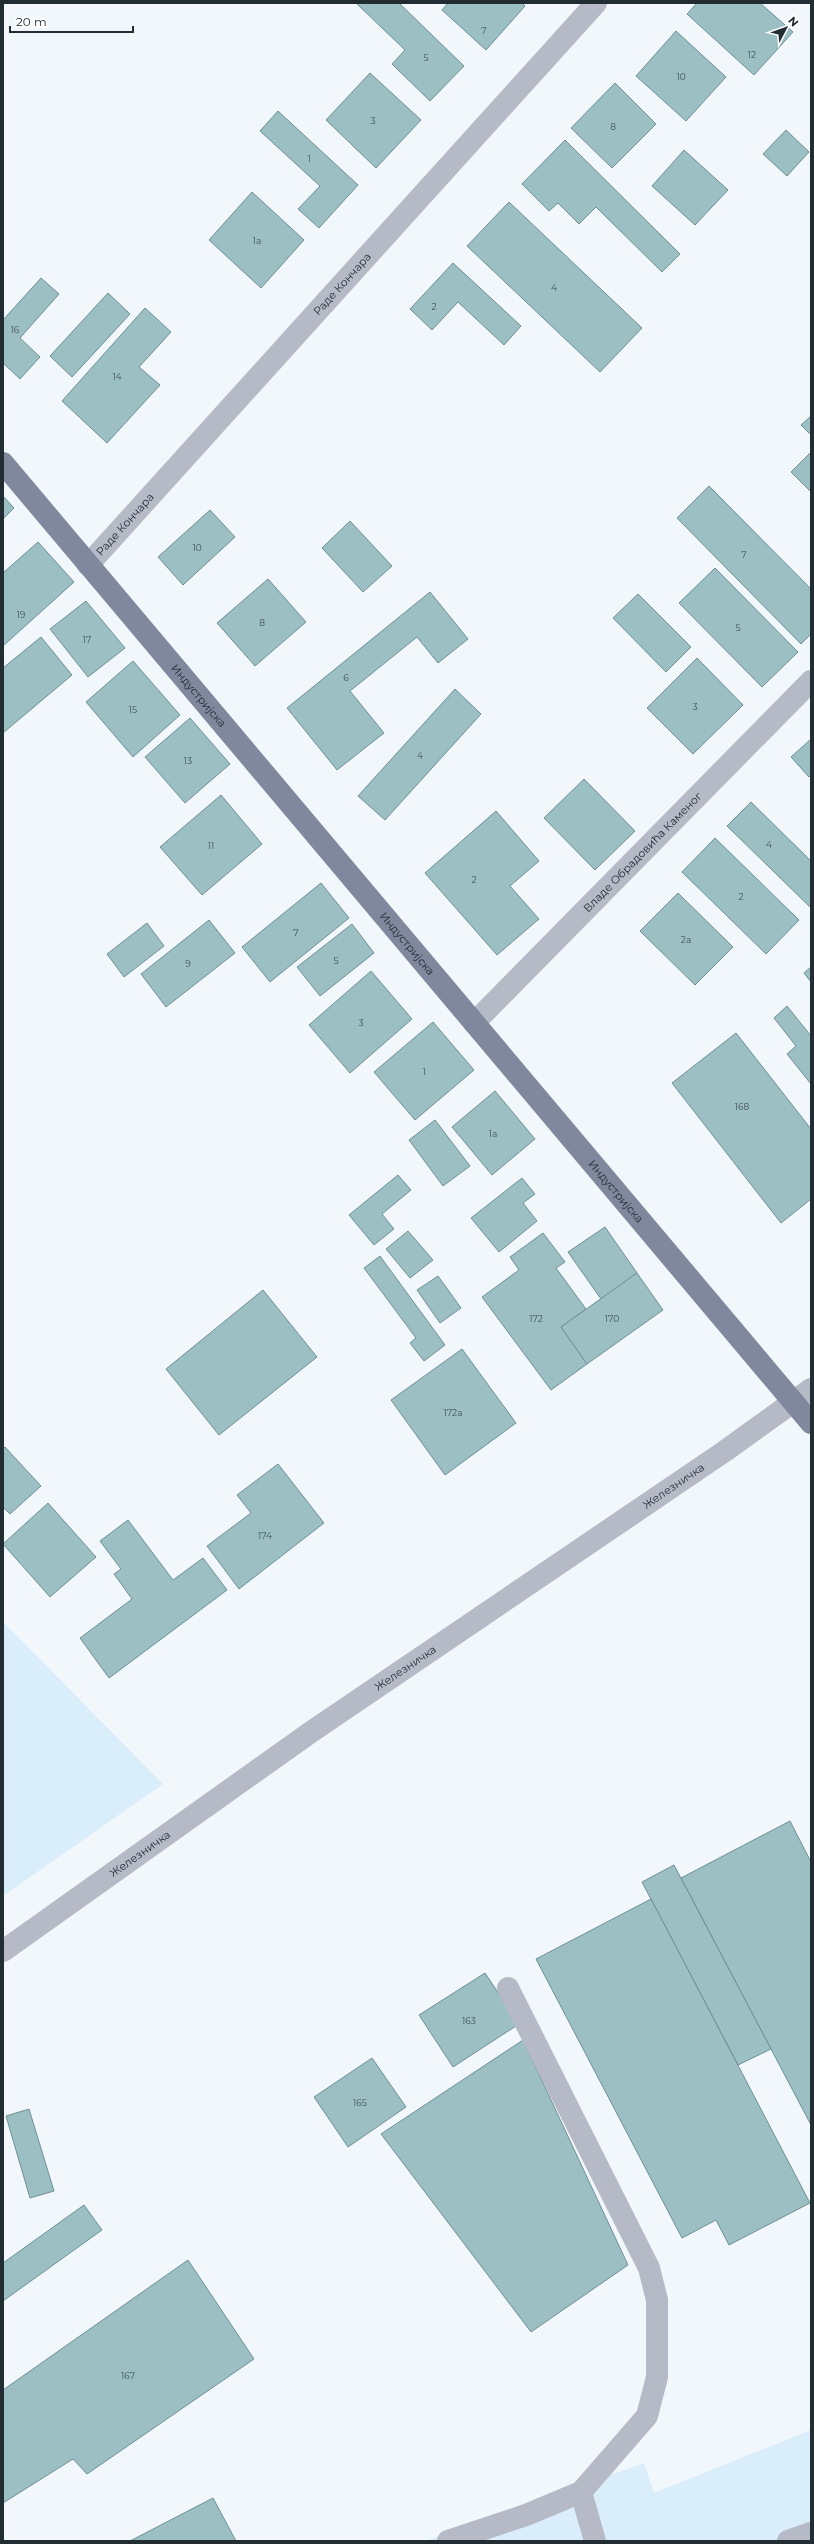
<svg xmlns="http://www.w3.org/2000/svg" width="814" height="2544" font-family="Montserrat,sans-serif">
<style>
.built{fill:#d9edfb}
.building{fill:#9cbfc4;stroke:#6e9095}
.lines{fill:none;stroke-linecap:round;stroke-linejoin:round}
.minor{stroke:#b6bac6;stroke-width:22}
.major{stroke:#7f889c;stroke-width:22}
.labels{text-anchor:middle;dominant-baseline:central;stroke-width:3;stroke-linejoin:round;paint-order:stroke}
.number-label{font-size:9px;fill:#405157}
.street-label{font-size:11px;fill:#212c33;stroke:#fff}
</style>
<rect width="100%" height="100%" fill="#f2f7fb"/>
<g class="built">
<path d="M3,1622l160,162 -160,112z"/>
<path d="M811,2430v111h-386l219,-78 10,30z"/>
</g>
<g class="building">
<path d="M356,3h43l65,63 -34,35 -38,-37 13,-14z"/>
<path d="M448,3h74l3,3 -39,44 -44,-40z"/>
<path d="M697,3h63l33,29 -39,43 -67,-61z"/>
<path d="M676,31l50,46 -40,44 -50,-45z"/>
<path d="M370,73l51,47 -45,48 -50,-48z"/>
<path d="M615,83l41,41 -44,44 -41,-40z"/>
<path d="M278,111l80,74 -39,43 -21,-19 22,-23 -60,-55z"/>
<path d="M786,130l23,22 -22,24 -24,-22z"/>
<path d="M565,140l115,114 -18,18 -66,-65 -17,17 -21,-21 -9,8 -27,-27z"/>
<path d="M684,150l44,40 -33,35 -43,-39z"/>
<path d="M252,192l52,48 -43,48 -52,-48z"/>
<path d="M509,202l133,126 -42,44 -133,-126z"/>
<path d="M453,263l68,63 -17,19 -46,-43 -26,28 -22,-21z"/>
<path d="M41,278l18,16 -39,44 20,19 -20,22 -17,-16v-43z"/>
<path d="M108,293l22,21 -58,63 -22,-21z"/>
<path d="M145,308l26,24 -32,35 21,18 -53,58 -45,-42z"/>
<path d="M811,416v19l-10,-10z"/>
<path d="M811,452v40l-20,-20z"/>
<path d="M709,486l102,103v45l-10,10 -124,-126z"/>
<path d="M3,496l11,12 -11,11z"/>
<path d="M210,510l25,27 -52,48 -25,-28z"/>
<path d="M350,521l42,45 -29,26 -41,-44z"/>
<path d="M38,542l36,40 -71,64v-73z"/>
<path d="M715,568l83,84 -36,35 -83,-84z"/>
<path d="M268,579l38,43 -51,44 -38,-43z"/>
<path d="M430,592l38,47 -30,24 -21,-26 -67,54 34,42 -47,37 -50,-62z"/>
<path d="M638,594l53,53 -25,25 -53,-54z"/>
<path d="M86,601l39,47 -37,29 -38,-48z"/>
<path d="M41,637l31,38 -69,58v-65z"/>
<path d="M697,658l46,47 -50,49 -46,-46z"/>
<path d="M133,661l47,54 -47,42 -47,-55z"/>
<path d="M455,689l26,25 -96,106 -27,-24z"/>
<path d="M190,718l40,46 -45,39 -40,-46z"/>
<path d="M811,739v36l-2,2 -18,-20z"/>
<path d="M584,779l51,52 -40,39 -51,-52z"/>
<path d="M221,795l41,49 -60,51 -42,-48z"/>
<path d="M751,802l60,59v47l-84,-82z"/>
<path d="M496,811l43,50 -29,25 29,33 -42,36 -72,-82z"/>
<path d="M715,838l84,82 -33,34 -84,-82z"/>
<path d="M321,883l28,35 -79,64 -28,-35z"/>
<path d="M678,893l55,54 -38,38 -55,-54z"/>
<path d="M209,920l26,33 -69,54 -25,-33z"/>
<path d="M147,923l17,23 -40,31 -17,-23z"/>
<path d="M352,924l22,29 -54,43 -23,-29z"/>
<path d="M811,967v15l-7,-9z"/>
<path d="M371,971l41,48 -62,54 -41,-48z"/>
<path d="M787,1006l24,30v48l-24,-30 9,-8 -22,-28z"/>
<path d="M433,1022l41,48 -59,50 -41,-48z"/>
<path d="M736,1033l75,96v70l-30,24 -109,-140z"/>
<path d="M495,1091l40,48 -43,36 -40,-48z"/>
<path d="M435,1120l35,46 -27,20 -34,-46z"/>
<path d="M398,1175l13,15 -29,24 12,15 -20,16 -25,-30z"/>
<path d="M522,1178l13,16 -12,9 14,18 -38,31 -28,-34z"/>
<path d="M605,1227l32,46 -36,26 -33,-47z"/>
<path d="M408,1231l25,29 -23,18 -24,-29z"/>
<path d="M543,1233l22,29 -9,6 30,41 -25,18 26,37 -36,26 -69,-93 37,-27 -9,-13z"/>
<path d="M380,1256l65,89 -21,16 -14,-18 6,-5 -52,-70z"/>
<path d="M637,1273l26,37 -76,54 -26,-37z"/>
<path d="M438,1276l23,32 -21,15 -23,-33z"/>
<path d="M263,1290l54,67 -98,78 -53,-66z"/>
<path d="M462,1349l54,74 -71,52 -54,-75z"/>
<path d="M5,1447l36,39 -31,28 -7,-7v-58z"/>
<path d="M278,1464l46,59 -85,66 -32,-43 44,-33 -14,-18z"/>
<path d="M48,1503l48,54 -46,40 -47,-53z"/>
<path d="M128,1520l45,60 30,-22 24,32 -118,88 -29,-40 52,-39 -18,-25 7,-5 -21,-28z"/>
<path d="M790,1821l21,41v263l-130,-247z"/>
<path d="M674,1865l97,184 -33,16 -96,-183z"/>
<path d="M651,1899l159,304 -81,42 -13,-25 -34,18 -146,-279z"/>
<path d="M485,1973l34,51 -66,43 -34,-52z"/>
<path d="M523,2040l105,225 -97,67 -150,-198z"/>
<path d="M372,2058l34,49 -58,40 -34,-50z"/>
<path d="M29,2109l25,82 -24,7 -24,-82z"/>
<path d="M84,2205l18,25 -99,71v-38z"/>
<path d="M188,2260l66,99 -167,115 -14,-15 -70,44v-113z"/>
<path d="M213,2498l23,43h-106z"/>
</g>
<g class="lines">
<g class="minor">
<path id="s1" d="M88,565l508,-562"/>
<path id="s2" d="M474,1023l337,-342"/>
<path id="s3" d="M3,1951l308,-219 414,-281 86,-62"/>
<path d="M581,2492l14,49"/>
<path d="M448,2541l78,-26 55,-23 66,-76 10,-39v-77l-8,-32 -141,-280"/>
<path d="M788,2541l23,-8"/>
</g>
<path class="major" id="s4" d="M3,463l808,960"/>
</g>
<g class="labels">
<g class="number-label">
<text x="484" y="30">7</text>
<text x="752" y="54">12</text>
<text x="426" y="57">5</text>
<text x="681" y="76">10</text>
<text x="373" y="120">3</text>
<text x="613" y="126">8</text>
<text x="309" y="158">1</text>
<text x="257" y="240">1a</text>
<text x="554" y="287">4</text>
<text x="434" y="306">2</text>
<text x="15" y="329">16</text>
<text x="117" y="376">14</text>
<text x="197" y="547">10</text>
<text x="744" y="554">7</text>
<text x="21" y="614">19</text>
<text x="262" y="622">8</text>
<text x="738" y="627">5</text>
<text x="87" y="639">17</text>
<text x="346" y="677">6</text>
<text x="695" y="706">3</text>
<text x="133" y="709">15</text>
<text x="420" y="755">4</text>
<text x="188" y="760">13</text>
<text x="769" y="844">4</text>
<text x="211" y="845">11</text>
<text x="474" y="879">2</text>
<text x="741" y="896">2</text>
<text x="296" y="932">7</text>
<text x="686" y="939">2a</text>
<text x="336" y="960">5</text>
<text x="188" y="963">9</text>
<text x="361" y="1022">3</text>
<text x="424" y="1071">1</text>
<text x="742" y="1106">168</text>
<text x="493" y="1133">1a</text>
<text x="536" y="1318">172</text>
<text x="612" y="1318">170</text>
<text x="453" y="1412">172a</text>
<text x="265" y="1535">174</text>
<text x="469" y="2020">163</text>
<text x="360" y="2102">165</text>
<text x="128" y="2375">167</text>
</g>
<g class="street-label">
<text stroke="none"><textPath href="#s1" startOffset="379">Раде Кончара</textPath></text>
<text stroke="none"><textPath href="#s1" startOffset="55">Раде Кончара</textPath></text>
<text stroke="none"><textPath href="#s4" startOffset="304">Индустријска</textPath></text>
<text stroke="none"><textPath href="#s2" startOffset="240">Владе Обрадовића Каменог</textPath></text>
<text stroke="none"><textPath href="#s4" startOffset="628">Индустријска</textPath></text>
<text stroke="none"><textPath href="#s4" startOffset="952">Индустријска</textPath></text>
<text stroke="none"><textPath href="#s3" startOffset="816">Железничка</textPath></text>
<text stroke="none"><textPath href="#s3" startOffset="492">Железничка</textPath></text>
<text stroke="none"><textPath href="#s3" startOffset="168">Железничка</textPath></text>
</g>
</g>
<rect width="814" height="2544" fill="none" stroke="#212c33" stroke-width="8"/>
<g transform="translate(786 28) rotate(49)" stroke="#ffffff" stroke-width="3" paint-order="stroke">
<path d="M0-3L7 15L0 10L-7 15Z" fill="#212c33"/>
<text y="-6" font-size="11" font-weight="bold" text-anchor="middle" fill="#212c33">N</text>
</g>
<path d="M10 26v6h123v-6" fill="none" stroke="#212c33" stroke-width="2"/>
<text x="16" y="26" font-size="12" fill="#212c33" stroke="#ffffff" stroke-width="3" paint-order="stroke">20 m</text>
</svg>
